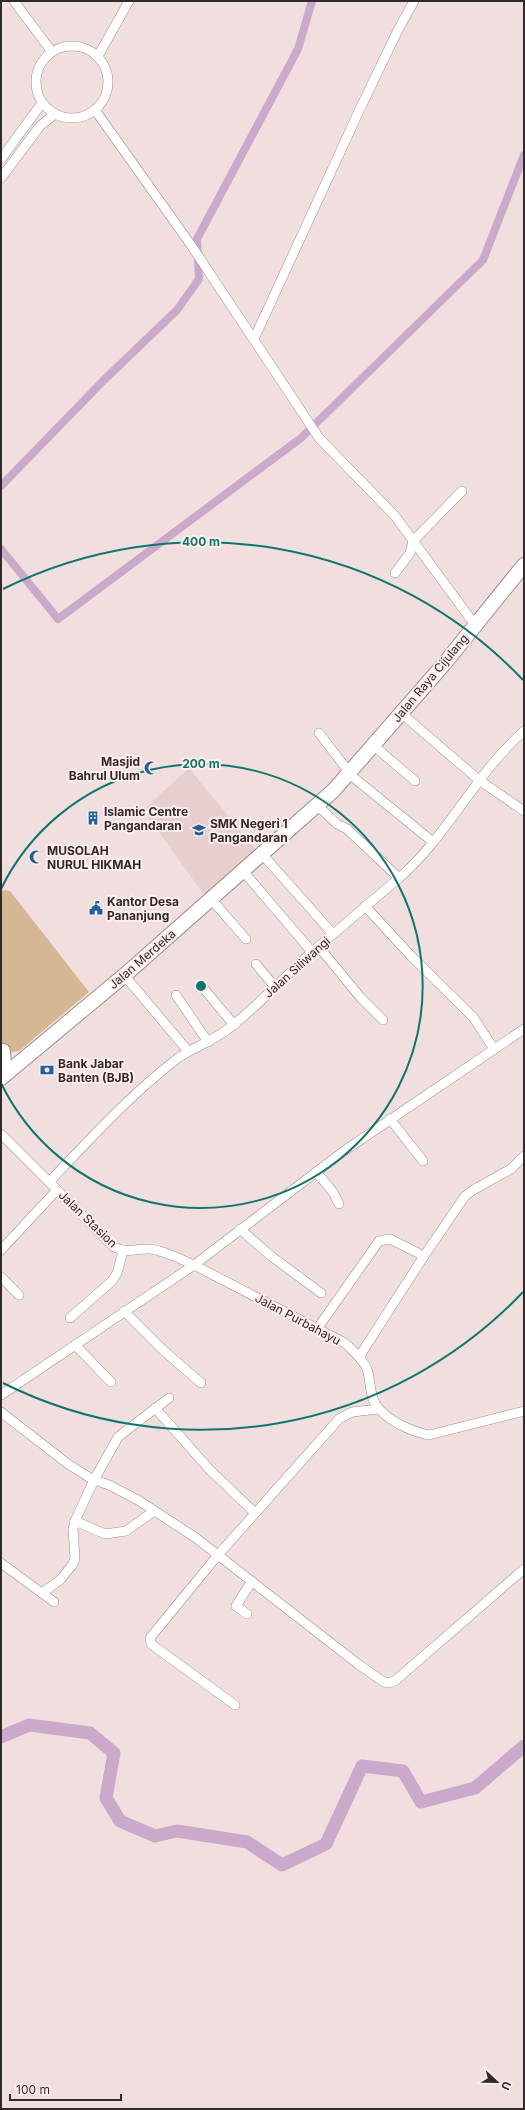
<svg xmlns="http://www.w3.org/2000/svg" width="525" height="2110" font-family="Inter,sans-serif">
<style>
.built{fill:#e8cfcf}
.green{fill:#d5b793}
.lines{fill:none;stroke-linecap:round;stroke-linejoin:round}
.canal{stroke:#caa9cb;stroke-width:8}
.river{stroke:#caa9cb;stroke-width:13}
.minor-casing{stroke:#9d8e8d;stroke-width:10}
.highway-casing{stroke:#9d8e8d;stroke-width:16}
.minor{stroke:#fff;stroke-width:9}
.highway{stroke:#fff;stroke-width:14}
.ring{fill:none;stroke:#0f766e;stroke-width:2}
.labels{text-anchor:middle;dominant-baseline:central;stroke-width:4;stroke-linejoin:round;paint-order:stroke}
.street-label{font-size:12px;fill:#312a2a;stroke:#feedec}
.poi-label{font-size:12px;font-weight:bold;fill:#312a2a;stroke:#feedec;text-anchor:start}
.centre{fill:#0f766e;stroke:#feedec;stroke-width:2}
.ring-label{font-size:12px;text-anchor:middle;font-weight:bold;fill:#0f766e;stroke:#feedec;stroke-width:4;stroke-linejoin:round;paint-order:stroke}
</style>
<rect width="100%" height="100%" fill="#f1dfdf"/>
<path class="built" d="M189,768l67,82 -51,46 -62,-86z"/>
<path class="green" d="M3,890l7,1 79,101 -70,59 -7,1 -11,-9v-151z"/>
<g class="lines">
<g class="canal">
<path d="M1,486l103,-106 73,-70 22,-31 -2,-40 101,-190 14,-48"/>
<path d="M1,549l57,70 243,-181 182,-178 41,-105"/>
</g>
<path class="river" d="M1,1737l28,-12 61,8 24,20 -8,45 14,23 35,15 22,-5 70,11 35,23 44,-21 36,-78 41,5 18,31 54,-14 49,-42"/>
<g class="minor-casing">
<g id="minor">
<path d="M14,1l38,51"/>
<circle cx="72" cy="82" r="36"/>
<path d="M98,56l31,-55"/>
<path d="M95,110l96,135 128,193 76,78 80,109"/>
<path d="M1,159l41,-56"/>
<path d="M1,178l39,-52 15,-12"/>
<path d="M254,339l105,-228 39,-81 16,-29"/>
<path d="M395,573l15,-20 3,-12 49,-50"/>
<path d="M401,713l78,67 45,31"/>
<path d="M319,733l30,39"/>
<path d="M373,745l42,36"/>
<path d="M348,773l85,69"/>
<path d="M317,805l20,19 10,5 52,49"/>
<path d="M262,854l71,80"/>
<path d="M243,871l69,81"/>
<path d="M211,899l35,40"/>
<path d="M365,906l46,50 62,61 21,32"/>
<path d="M319,947l42,51 22,22"/>
<path d="M256,964l19,23"/>
<path d="M124,975l64,76"/>
<path d="M205,990l29,35"/>
<path d="M176,995l32,47"/>
<path d="M390,1119l33,42"/>
<path d="M1,1134l113,113c15,7 22,1 36,2 16,2 30,10 44,16l151,78c8,8 18,16 22,26 4,11 2,26 9,36 10,15 36,27 53,30l95,-24"/>
<path d="M316,1172l17,20 6,12"/>
<path d="M49,1182c41,-43 82,-88 129,-124 17,-12 38,-18 54,-32 28,-22 53,-50 80,-74 29,-24 57,-49 86,-73 50,-43 77,-105 126,-148"/>
<path d="M240,1229l31,27 50,37"/>
<path d="M1,1250l56,-60"/>
<path d="M1,1277l18,18"/>
<path d="M124,1311l39,39 38,33"/>
<path d="M70,1318l42,-37 5,-8 6,-22"/>
<path d="M317,1329l62,-88 11,-2 34,17"/>
<path d="M75,1345l36,37"/>
<path d="M359,1357l65,-101 41,-60 8,-6 38,-21 13,-13"/>
<path d="M1,1395l193,-130 150,-114 180,-122"/>
<path d="M155,1408l55,62 45,43"/>
<path d="M1,1412l67,52 24,15 17,6 29,15 58,38 162,126 26,18 5,1 7,-3 128,-111"/>
<path d="M75,1521l30,13 21,-3 28,-20"/>
<path d="M1,1563l53,39"/>
<path d="M42,1593l18,-13 13,-16 2,-6 -2,-29 2,-8 19,-41 24,-43 51,-39"/>
<path d="M247,1614l-11,-8 16,-25"/>
<path d="M235,1705l-84,-61 -1,-6 68,-83 121,-136 13,-7 27,-3"/>
</g>
</g>
<g class="highway-casing">
<g id="highway">
<path d="M1,1077l3,-11 -1,-15"/>
<path d="M1,1078l125,-104 208,-184 110,-126 80,-99"/>
</g>
</g>
<use href="#minor" class="minor"/>
<use href="#highway" class="highway"/>
</g>
<g class="ring">
<path d="M1 889A222 222 0 1 1 1 1083"/>
<path d="M523 1292A444 444 0 0 1 3 1383M3 589A444 444 0 0 1 523 680"/>
</g>
<defs>
<g id="mosque-bare" transform="scale(1.08)"><path d="M3.5-4.9A6 6 0 1 0 3.5 4.9A5 5 0 1 1 3.5-4.9Z" fill="#1d6398" stroke="#feedec" stroke-width="2.5" paint-order="stroke"/></g>
<g id="building-bare" transform="scale(1.08)"><path d="M-4-6H4V6H1V3H-1V6H-4ZM-2.5-4.3h1.7v1.8h-1.7ZM.8-4.3h1.7v1.8H.8ZM-2.5-1h1.7V.8h-1.7ZM.8-1h1.7V.8H.8Z" fill="#1d6398" stroke="#feedec" stroke-width="2.5" paint-order="stroke"/></g>
<g id="school-bare" transform="scale(1.08)"><path d="M0-5L7-2L0 1L-7-2ZM-4 1L0 2.5L4 1V4Q0 6-4 4Z" fill="#1d6398" stroke="#feedec" stroke-width="2.5" paint-order="stroke"/></g>
<g id="civic-bare" transform="scale(1.08)"><path d="M-.6-6.5H3V-4.5H.6V-3L4-1V1h2V6H-6V1h2V-1L-.6-3ZM-1.2 2.5V6h2.4V2.5Z" fill="#1d6398" stroke="#feedec" stroke-width="2.5" paint-order="stroke"/></g>
<g id="bank-bare" transform="scale(1.08)"><path d="M-6-4H6V4H-6ZM0-2.3a2.3 2.3 0 1 0 0 4.6a2.3 2.3 0 1 0 0-4.6Z" fill="#1d6398" stroke="#feedec" stroke-width="2.5" paint-order="stroke"/></g>
</defs>
<g fill-rule="evenodd">
<use href="#mosque-bare" x="151" y="768"/>
<use href="#building-bare" x="93" y="818"/>
<use href="#school-bare" x="199" y="830"/>
<use href="#mosque-bare" x="36" y="857"/>
<use href="#civic-bare" x="96" y="908"/>
<use href="#bank-bare" x="47" y="1070"/>
</g>
<g class="labels">
<g class="street-label">
<text transform="translate(430 678) rotate(-50)">Jalan Raya Cijulang</text>
<text transform="translate(142 959) rotate(-41)">Jalan Merdeka</text>
<text transform="translate(297 967) rotate(-42)">Jalan Siliwangi</text>
<text transform="translate(88 1219) rotate(44)">Jalan Stasion</text>
<text transform="translate(298 1319) rotate(28)">Jalan Purbahayu</text>
</g>
<g class="poi-label">
<text x="140" y="761" text-anchor="end">Masjid<tspan x="140" dy="14">Bahrul Ulum</tspan></text>
<text x="104" y="811">Islamic Centre<tspan x="104" dy="14">Pangandaran</tspan></text>
<text x="210" y="823">SMK Negeri 1<tspan x="210" dy="14">Pangandaran</tspan></text>
<text x="47" y="850">MUSOLAH<tspan x="47" dy="14">NURUL HIKMAH</tspan></text>
<text x="107" y="901">Kantor Desa<tspan x="107" dy="14">Pananjung</tspan></text>
<text x="58" y="1063">Bank Jabar<tspan x="58" dy="14">Banten (BJB)</tspan></text>
</g>
</g>
<circle cx="201" cy="986" r="6" class="centre"/>
<g class="ring-label">
<text x="201" y="546">400 m</text>
<text x="201" y="768">200 m</text>
</g>
<rect width="525" height="2110" fill="none" stroke="#312a2a" stroke-width="4"/>
<g transform="translate(497 2082) rotate(112)" stroke="#feedec" stroke-width="3" paint-order="stroke">
<path d="M0-3L7 15L0 10L-7 15Z" fill="#312a2a"/>
<text y="-6" font-size="11" font-weight="bold" text-anchor="middle" fill="#312a2a">U</text>
</g>
<path d="M10 2094v6h111v-6" fill="none" stroke="#312a2a" stroke-width="2"/>
<text x="16" y="2094" font-size="12" fill="#312a2a" stroke="#feedec" stroke-width="3" paint-order="stroke">100 m</text>
</svg>
